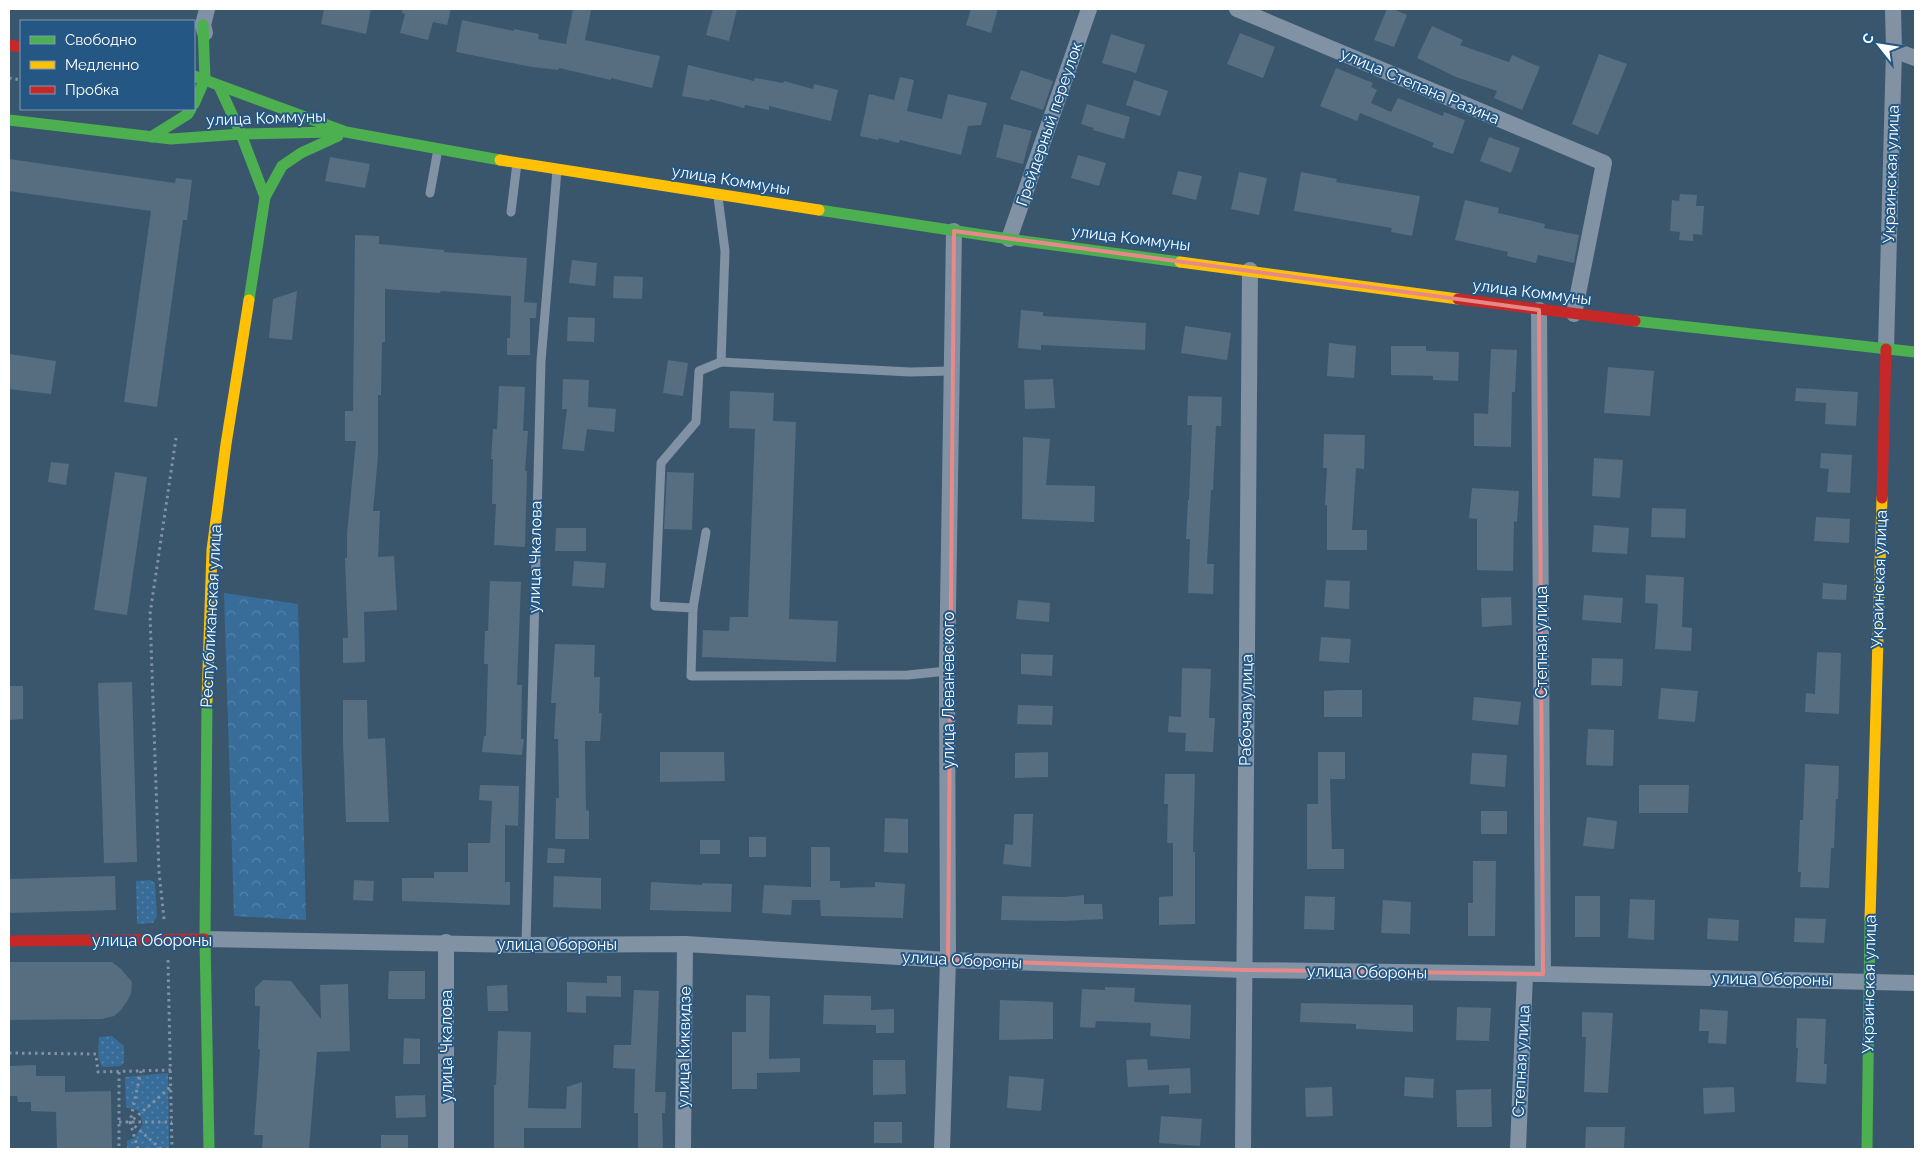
<svg xmlns="http://www.w3.org/2000/svg" width="1924" height="1158" font-family="Raleway,sans-serif">
<style>
.grass{fill:url(#grass-dots)}
.park{fill:url(#park-crowns)}
.building{fill:#576d80}
.lines{fill:none;stroke-linecap:round;stroke-linejoin:round}
.path{stroke:#8092a3;stroke-width:3;stroke-dasharray:2.5 4;stroke-linecap:butt}
.lane{stroke:#8092a3;stroke-width:9}
.street{stroke:#8092a3;stroke-width:16}
.fast{stroke:#4caf50;stroke-width:11}
.slow{stroke:#ffc107;stroke-width:11}
.jam{stroke:#c62828;stroke-width:11}
.marked{fill:none;stroke:#e88989;stroke-width:4;stroke-linejoin:round}
.labels{text-anchor:middle;dominant-baseline:central;stroke-width:4;stroke-linejoin:round;paint-order:stroke}
.street-label{font-size:16px;fill:#fff;stroke:#245783}
</style>
<defs>
<pattern id="grass-dots" width="8" height="8" patternUnits="userSpaceOnUse" patternTransform="scale(1.25)"><rect width="8" height="8" fill="#386d99"/><path d="M2 2h.1M6 6h.1" fill="none" stroke="#5683a8" stroke-width="1.8" stroke-linecap="round"/></pattern>
<pattern id="park-crowns" width="20" height="18" patternUnits="userSpaceOnUse" patternTransform="scale(1.25)"><rect width="20" height="18" fill="#386d99"/><path d="M2 6a3 3 0 1 1 6 0M12 15a3 3 0 1 1 6 0" fill="none" stroke="#5683a8"/></pattern>
</defs>
<rect width="100%" height="100%" fill="#3a566d"/>
<g class="grass">
<path d="M150,880l5,3 2,33 -4,7 -16,1 -1,-43z"/>
<path d="M112,1036l12,10v16l-3,4 -18,1c-7,-7 -4,-21 -4,-30z"/>
<path d="M168,1073l1,76h-42v-8l7,-3 9,-14 -4,-13 -13,-4 -1,-30z"/>
</g>
<path class="park" d="M224,593l74,11 8,316 -72,-4z"/>
<g class="building">
<path d="M324,9h47l-5,25 -45,-10z"/>
<path d="M402,9h49l-4,16 -14,-3 -5,18 -28,-7 5,-19 -3,-1z"/>
<path d="M573,9l18,1 -6,30 75,16 -8,32 -41,-10v2l-52,-12 -1,2 -26,-3 -76,-15 6,-32 52,11v-2l25,5 -1,5 28,5z"/>
<path d="M713,9h24l-8,32 -23,-6z"/>
<path d="M971,9h27l-7,24 -25,-8z"/>
<path d="M1387,9h6l14,6 -13,32 -20,-7z"/>
<path d="M1432,26l31,14 -3,5 49,17 3,-7 28,12 -18,43 -28,-12 3,-7 -41,-14 -39,-19z"/>
<path d="M1240,33l35,14 -12,31 -36,-14z"/>
<path d="M1111,34l34,11 -9,28 -34,-10z"/>
<path d="M1599,54l28,10 -29,71 -26,-11z"/>
<path d="M688,65l66,16 1,-3 28,5 1,-2 29,8 1,-5 24,6 -7,31 -62,-15v4l-24,-5 -1,3 -34,-9 -1,2 -27,-5z"/>
<path d="M1336,68l37,15 -2,4 6,3 -6,13 20,9 7,-14 45,18 1,-4 21,8 -12,34 -21,-7 2,-4 -74,-30 -3,8 -37,-15z"/>
<path d="M1021,70l32,11 -10,29 -33,-11z"/>
<path d="M900,77l14,3 -7,31 35,8 6,-25 39,9 -6,22 -13,1 -7,29 -61,-15 -1,3 -20,-5 -1,2 -18,-4 9,-42 25,6z"/>
<path d="M1134,80l34,11 -8,25 -34,-11z"/>
<path d="M1087,104l43,13 -6,22 -31,-9 1,-2 -13,-4z"/>
<path d="M1004,124l28,7 -9,33 -27,-7z"/>
<path d="M1489,137l31,11 -9,25 -31,-12z"/>
<path d="M1078,155l28,8 -7,23 -28,-8z"/>
<path d="M330,157l40,7 -5,24 -40,-7z"/>
<path d="M9,159l166,24 1,-5 16,2 -5,40h-4l-26,187 -33,-5 27,-191 -142,-20z"/>
<path d="M1178,171l24,5 -6,24 -24,-6z"/>
<path d="M1239,172l28,6 -8,37 -28,-6z"/>
<path d="M1301,172l36,7 -1,3 84,14 -8,40 -21,-4 1,-4 -98,-17z"/>
<path d="M1680,194l17,1 -1,11h8l-2,29 -9,-1v7l-14,-1 1,-8 -10,-1 2,-31 7,1z"/>
<path d="M1465,200l34,8 -1,5 47,11 -1,4 35,7 -5,28 -36,-8 -2,8 -29,-7 1,-4 -53,-12z"/>
<path d="M355,235l24,1v8l65,6v2l83,6 -3,44 13,1 -1,15h-6v37h-23v-17h3l1,-42 -70,-5 -1,2 -55,-4v53h-3l-1,53h-3v61l-5,55h7l-2,46 16,-1 3,54 -33,2 1,50 -22,1v-25h5l-3,-80h2v-24l9,-93h-11v-30h8z"/>
<path d="M572,260l25,3 -2,23 -26,-3z"/>
<path d="M614,276l29,1 -1,22 -29,-1z"/>
<path d="M297,291l-5,49 -23,-2 4,-39z"/>
<path d="M1021,310l22,2v4l103,7 -1,27 -104,-5v5l-23,-2z"/>
<path d="M568,317l27,1 -1,24 -27,-1z"/>
<path d="M1185,326l46,7 -4,27 -46,-7z"/>
<path d="M1329,343l27,3 -2,32 -27,-2z"/>
<path d="M1391,346h35v5l33,1 -1,29 -25,-1v-4l-42,-1z"/>
<path d="M1491,349l26,1 -2,42h-3l-1,55 -37,-1v-33l14,1z"/>
<path d="M9,354l47,7 -5,33 -42,-5z"/>
<path d="M668,360l20,3 -5,33 -20,-3z"/>
<path d="M1608,367l46,4 -4,45 -46,-3z"/>
<path d="M563,379l26,1 -1,27 28,2 -2,23 -27,-3 -3,22 -22,-2 5,-40h-5z"/>
<path d="M1053,379l2,29 -30,1 -1,-29z"/>
<path d="M499,386l26,1 -2,44h5l-3,40h2l-2,76 -31,-2 2,-41h-4l1,-45h-2l2,-30h4z"/>
<path d="M1796,388l62,4 -2,34 -31,-2 1,-21 -31,-2z"/>
<path d="M730,391l44,2 -1,28 23,1 -7,197 49,2 -2,41 -134,-5 1,-27 26,1 1,-14h18l7,-188 -26,-1z"/>
<path d="M1188,396l34,1 -1,29h-5l-3,64h-2l-4,74h7l-1,30 -25,-1 2,-54h-4l2,-39h1l3,-75h-5z"/>
<path d="M1324,434l41,1 -1,34 -8,-1 -4,62h15v20h-40v-45h-2l2,-37h-4z"/>
<path d="M1023,437l27,2 -4,46 49,1 -1,36 -72,-3z"/>
<path d="M1821,453l31,2 -2,38 -23,-1 2,-23 -9,-1z"/>
<path d="M1594,458l29,2 -3,38 -28,-2z"/>
<path d="M51,462l18,2 -3,21 -18,-3z"/>
<path d="M115,472l32,5 -20,138 -33,-5z"/>
<path d="M667,472l27,1 -2,57 -28,-1z"/>
<path d="M1472,488l47,3 -2,31 -3,-1 -1,50 -36,-1v-51l-8,-1z"/>
<path d="M1652,508l34,1 -1,29 -34,-1z"/>
<path d="M1816,517l34,2 -1,24 -35,-2z"/>
<path d="M1594,525l35,3 -2,26 -35,-2z"/>
<path d="M556,528h30v23h-31z"/>
<path d="M574,561l32,2 -2,25 -32,-2z"/>
<path d="M1646,575l38,2 -2,50 10,1 -1,23 -36,-2 3,-45 -13,-1z"/>
<path d="M1326,580l24,1 -1,28 -25,-2z"/>
<path d="M490,581l31,1 -4,103h5l-1,54h3l-2,16 -40,-3 2,-16h2l2,-72h-4l1,-33h3z"/>
<path d="M1823,583l24,2 -1,15 -24,-1z"/>
<path d="M1584,595l39,3 -2,25 -39,-3z"/>
<path d="M1511,597l1,28 -30,2 -1,-29z"/>
<path d="M1018,600l32,3 -1,19 -33,-3z"/>
<path d="M1321,637l30,2 -2,24 -30,-2z"/>
<path d="M555,644l40,1 -1,32h6l-1,36h3l-2,28h-15l1,69 3,1v28h-34l1,-41h3l-1,-59h-4l2,-36h-5z"/>
<path d="M1817,652l24,1 -2,61 -34,-2 1,-19 9,1z"/>
<path d="M1021,654l32,1 -1,21 -31,-2z"/>
<path d="M1592,658l31,1 -1,27 -31,-1z"/>
<path d="M1182,668l29,1 -2,49h6l-2,34 -28,-1 1,-18 -18,-1 1,-16 12,1z"/>
<path d="M132,682l5,180 -33,1 -6,-180z"/>
<path d="M9,686h14v33l-14,1z"/>
<path d="M1661,688l37,3 -3,31 -37,-3z"/>
<path d="M1340,690h22v27h-38v-26z"/>
<path d="M1474,697l47,5 -3,23 -46,-5z"/>
<path d="M343,700h24l1,39 17,-1 4,84h-43l-3,-82z"/>
<path d="M1018,705l35,1 -1,19 -35,-1z"/>
<path d="M1588,729l26,1 -1,36 -27,-1z"/>
<path d="M660,752h64l1,29 -65,1z"/>
<path d="M1048,752v25l-33,1v-25z"/>
<path d="M1318,752h27v27h-15l2,70h12v20h-37v-65h11z"/>
<path d="M1472,753l35,2 -2,32 -35,-3z"/>
<path d="M1805,764l34,2 -1,33h-2l-2,49h-3l-2,40 -29,-1 1,-15h-3l2,-52h3z"/>
<path d="M1165,774h30l-2,78h2v72l-36,1v-28l14,-1v-53h-6l1,-39h-4z"/>
<path d="M480,785l39,1 -1,40 -13,-1v57h5v23l-108,-4v-23h32v-6h34v-29h22l2,-42 -13,-1z"/>
<path d="M1639,785h50l-1,28h-49z"/>
<rect x="1481" y="811" width="26" height="23"/>
<path d="M1014,814h19l-2,53 -28,-3 2,-20 8,1z"/>
<path d="M1587,817l30,4 -3,28 -31,-3z"/>
<path d="M885,818l23,1v34l-24,-1z"/>
<rect x="749" y="837" width="17" height="20"/>
<rect x="700" y="840" width="20" height="14"/>
<path d="M811,847h19v34h10v7l35,-1v-5l30,2 -2,34 -82,-2 -1,-16h-28l-1,15 -29,-2 2,-28 47,2z"/>
<path d="M548,848l17,1 -1,14h-17z"/>
<path d="M1473,861h23l-1,75h-27v-33h5z"/>
<path d="M115,876l1,34 -107,3v-34z"/>
<path d="M554,876l47,2v31l-48,-2z"/>
<path d="M354,880l20,1 -1,20 -20,-1z"/>
<path d="M651,882l51,3v-2l30,1 -1,28 -81,-2z"/>
<path d="M1084,895v9h18l1,15 -40,2 -62,-1 1,-24 62,1z"/>
<path d="M1305,896l30,1 -1,33 -30,-1z"/>
<rect x="1575" y="896" width="25" height="41"/>
<path d="M1630,899l25,1 -1,40 -26,-2z"/>
<path d="M1383,900l28,2 -1,32 -29,-1z"/>
<path d="M1708,918l31,2 -1,21 -31,-2z"/>
<path d="M1795,918l31,1 -2,24 -30,-1z"/>
<path d="M9,962h103l9,7 11,13 -1,12 -5,9 -6,8 -6,5 -12,3 -93,1z"/>
<path d="M389,971h36v28h-37z"/>
<path d="M607,976h14v21l-35,-1v17l-19,-1v-30l40,1z"/>
<path d="M263,980l28,1 30,38 -1,-34 28,-1 2,67 -33,1 -8,97h-47l1,-14h-9l6,-86h-2l2,-43h-5v-18z"/>
<path d="M507,985l1,26h-20l-1,-25z"/>
<path d="M1105,987l30,1 -1,14 57,3 -1,34 -40,-3 1,-13 -55,-2 -1,7 -15,-1 2,-38 23,1z"/>
<path d="M634,990l25,1 -4,101h11l-1,21h-3l1,36h-25v-36h-4l1,-44 -22,-1 1,-23h17z"/>
<path d="M746,995l24,1 -1,63 31,-1v14l-43,1v16h-25v-57h14z"/>
<path d="M824,995l47,1v14l23,-1v24h-18v-8l-53,-1z"/>
<path d="M1000,1000l53,2v37l-54,1z"/>
<path d="M1301,1003l112,2v27l-57,-3v-5l-56,-2z"/>
<path d="M1457,1007l34,1 -2,33 -33,-1z"/>
<path d="M1700,1009l28,2 -2,33 -18,-1 1,-12h-10z"/>
<path d="M1582,1012l31,1 -5,80 -24,-1 2,-55h-4z"/>
<path d="M1797,1018l29,1 -2,45h3l-1,20 -30,-2 2,-34h-2z"/>
<path d="M498,1031l33,1 -3,76 38,1 1,-22 15,-5 -1,46h-57v21h-30v-64h2z"/>
<path d="M404,1038l16,1v25h-17z"/>
<path d="M1147,1059l1,11 42,-2 1,25 -22,1v-9l-41,2 -2,-27z"/>
<path d="M873,1060h32l1,34 -33,1z"/>
<path d="M36,1065v11h29v16l46,-1 1,58h-55l-1,-37 -25,-1v-9h-13l-1,-6h-8v-30z"/>
<path d="M1009,1076l35,3 -3,32 -34,-3z"/>
<path d="M1405,1077l29,2 -1,19 -29,-2z"/>
<path d="M1332,1087l1,29 -27,1 -1,-29z"/>
<path d="M1734,1087l1,25 -31,2 -1,-26z"/>
<path d="M1491,1089l1,38h-35l-1,-37z"/>
<path d="M425,1095l1,22 -30,1 -1,-22z"/>
<path d="M1161,1116l41,3 -2,27 -41,-3z"/>
<rect x="874" y="1122" width="28" height="21"/>
<path d="M1586,1127h39l-1,22h-39z"/>
<rect x="381" y="1135" width="27" height="14"/>
</g>
<g class="lines">
<g class="path">
<path d="M9,78l12,2"/>
<path d="M164,919l-5,-47 -9,-258 26,-176"/>
<path d="M168,960l4,189"/>
<path d="M9,1053l87,1 2,18 73,-2"/>
<path d="M119,1072v77"/>
<path d="M119,1122h53"/>
<path d="M138,1149l-8,-27 11,-51"/>
<path d="M161,1149l-31,-27 41,-35"/>
</g>
<g class="lane">
<path d="M430,193l8,-44"/>
<path d="M718,197l7,54 -4,111 189,10 42,-1"/>
<path d="M511,212l6,-49"/>
<path d="M721,362l-22,9 -3,51 -35,41 -6,143 38,2 -2,68 217,-1 39,-4"/>
<path d="M693,608l13,-76"/>
<path d="M526,945l15,-584 16,-191"/>
</g>
<g class="street">
<path d="M1237,9l367,154 -30,151"/>
<path d="M205,33l-2,-8 4,-16"/>
<path d="M1894,50l21,8"/>
<path d="M1009,239l80,-230"/>
<path d="M1539,310l4,664"/>
<path d="M1886,349l8,-299 -1,-41"/>
<path d="M205,939l321,6 159,-1 263,16 296,10 299,4 372,9"/>
<path d="M446,942v207"/>
<path d="M683,1149l2,-205"/>
<path d="M942,1149l6,-189 -1,-289 7,-440"/>
<path d="M1243,1149l7,-879"/>
<path d="M1518,1149l7,-175"/>
</g>
<g class="fast">
<path d="M194,76l152,56 154,28"/>
<path d="M219,86l22,48 24,63 -16,103"/>
<path d="M194,104l11,-25 -2,-54"/>
<path d="M9,120l162,19 70,-5 91,-2"/>
<path d="M151,137l37,-23 3,-5"/>
<path d="M265,197l17,-31 19,-13 37,-17"/>
<path d="M819,210l190,29 171,23"/>
<path d="M1635,321l280,31"/>
<path d="M207,700l-2,239 4,210"/>
<path d="M1867,1149l3,-230"/>
</g>
<g class="slow">
<path d="M500,160l319,50"/>
<path d="M1180,262l278,37"/>
<path d="M207,700l5,-150 14,-106 23,-144"/>
<path d="M1870,919l12,-421"/>
</g>
<g class="jam">
<path d="M9,45l12,2"/>
<path d="M1458,299l177,22"/>
<path d="M1882,498l4,-149"/>
<path d="M9,941l196,-2"/>
</g>
</g>
<path class="marked" d="M954,231l585,79 4,664 -299,-4 -296,-10z"/>
<g class="labels">
<g class="street-label">
<text transform="translate(1420 86) rotate(23)">улица Степана Разина</text>
<text transform="translate(266 118) rotate(-2)">улица Коммуны</text>
<text transform="translate(1049 124) rotate(-71)">Грейдерный переулок</text>
<text transform="translate(1891 174) rotate(-88)">Украинская улица</text>
<text transform="translate(731 180) rotate(9)">улица Коммуны</text>
<text transform="translate(1131 238) rotate(7)">улица Коммуны</text>
<text transform="translate(1532 292) rotate(7)">улица Коммуны</text>
<text transform="translate(535 557) rotate(-89)">улица Чкалова</text>
<text transform="translate(1879 579) rotate(-88)">Украинская улица</text>
<text transform="translate(211 616) rotate(-87)">Республиканская улица</text>
<text transform="translate(1541 642) rotate(-90)">Степная улица</text>
<text transform="translate(948 690) rotate(-90)">улица Леваневского</text>
<text transform="translate(1246 710) rotate(-89)">Рабочая улица</text>
<text x="152" y="940">улица Обороны</text>
<text x="557" y="944">улица Обороны</text>
<text transform="translate(962 960) rotate(3)">улица Обороны</text>
<text transform="translate(1367 972) rotate(1)">улица Обороны</text>
<text transform="translate(1772 979) rotate(1)">улица Обороны</text>
<text transform="translate(1869 984) rotate(-89)">Украинская улица</text>
<text transform="translate(446 1046) rotate(-90)">улица Чкалова</text>
<text transform="translate(684 1047) rotate(-89)">улица Киквидзе</text>
<text transform="translate(1521 1061) rotate(-87)">Степная улица</text>
</g>
</g>
<rect width="1924" height="1158" fill="none" stroke="#ffffff" stroke-width="20"/>
<rect x="20" y="20" width="175" height="90" fill="#245783" stroke="#7c9ab5"/>
<rect x="30" y="36" width="25" height="8" fill="#4caf50" stroke="#7c9ab5"/>
<text x="65" y="45" font-size="15" fill="#ffffff">Свободно</text>
<rect x="30" y="61" width="25" height="8" fill="#ffc107" stroke="#7c9ab5"/>
<text x="65" y="70" font-size="15" fill="#ffffff">Медленно</text>
<rect x="30" y="86" width="25" height="8" fill="#c62828" stroke="#7c9ab5"/>
<text x="65" y="95" font-size="15" fill="#ffffff">Пробка</text>
<g transform="translate(1879 45) rotate(300)" stroke="#245783" stroke-width="4" paint-order="stroke">
<path d="M0-4L9 19L0 12L-9 19Z" fill="#ffffff"/>
<text y="-8" font-size="14" font-weight="bold" text-anchor="middle" fill="#ffffff">С</text>
</g>
</svg>
